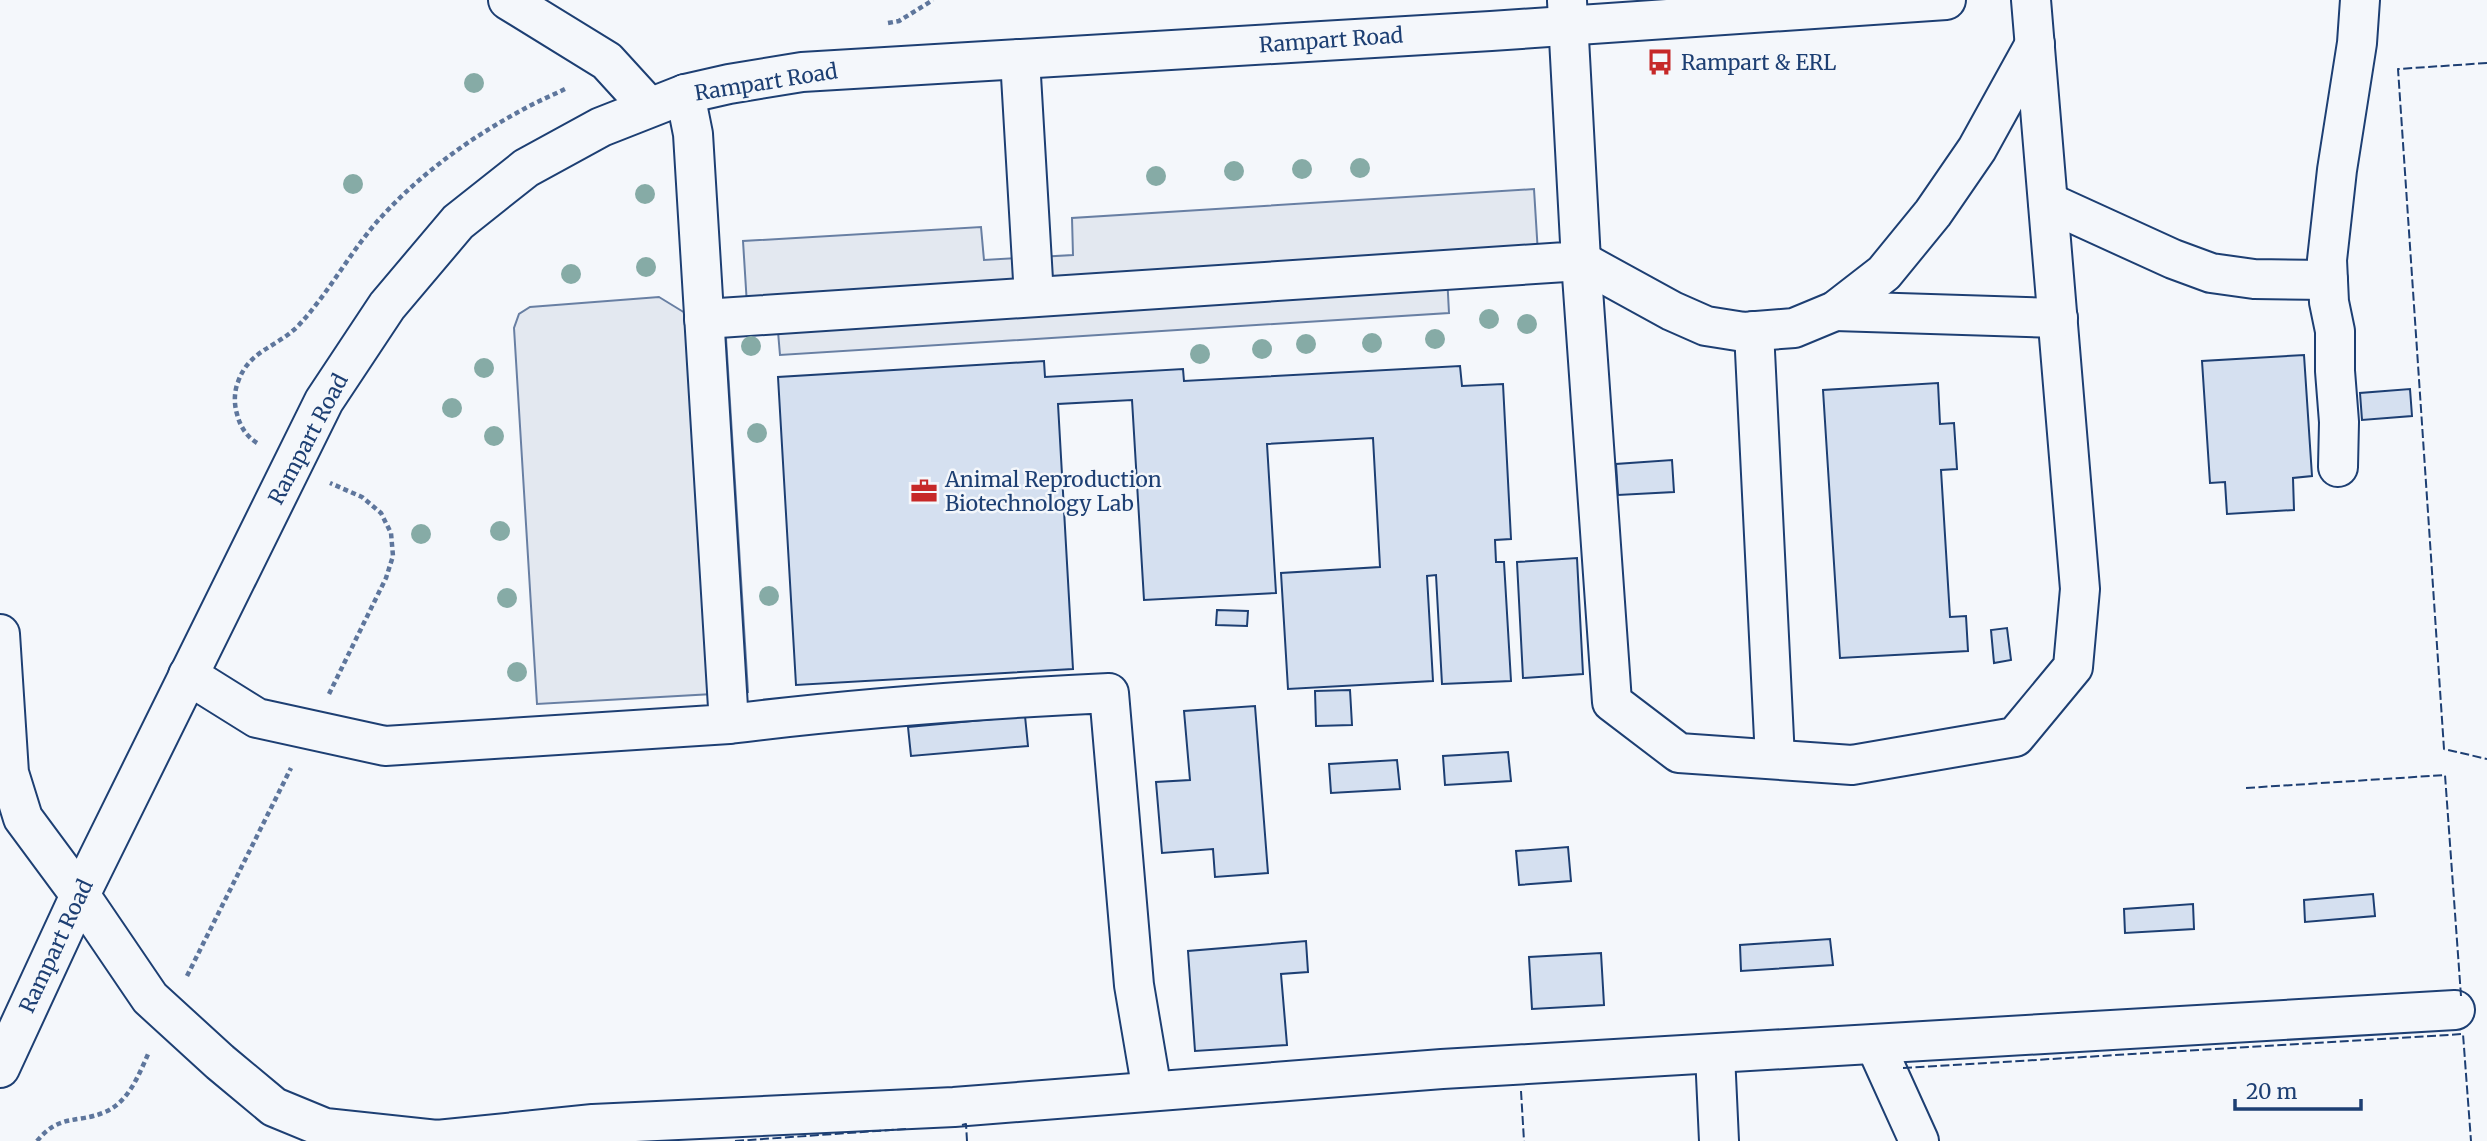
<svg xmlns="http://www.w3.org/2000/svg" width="2487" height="1141" font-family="Merriweather,serif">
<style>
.parking{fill:#e3e8f0;stroke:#687fa3;stroke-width:2}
.building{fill:#d5e0f0;stroke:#1d3f73;stroke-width:2}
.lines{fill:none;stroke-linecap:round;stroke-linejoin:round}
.minor-casing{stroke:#1d3f73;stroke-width:42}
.path{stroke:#5e769c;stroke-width:4.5;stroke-dasharray:5 3.5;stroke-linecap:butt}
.minor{stroke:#f4f7fb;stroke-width:38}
.fence{stroke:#1d3f73;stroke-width:2;stroke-dasharray:9 3.5;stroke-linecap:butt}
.tree{fill:#86aba6}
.labels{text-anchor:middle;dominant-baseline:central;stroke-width:5;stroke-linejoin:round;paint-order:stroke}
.street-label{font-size:21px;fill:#1d3f73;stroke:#f4f7fb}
.poi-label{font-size:21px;fill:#1d3f73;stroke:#f4f7fb;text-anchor:start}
</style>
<rect width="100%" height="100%" fill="#f4f7fb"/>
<g class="parking">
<path d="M1534,189l5,81 -92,5 2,38 -669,42 -3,-35 -29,1 -5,-80 238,-14 3,33 89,-5 -1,-37z"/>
<path d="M659,297l67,41 22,354 -211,12 -23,-376 5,-14 11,-7z"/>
</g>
<g class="building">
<path d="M2304,355l8,121 -19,2 1,32 -67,4 -2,-32 -15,1 -8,-122z"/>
<path d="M1044,361l1,16 138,-8 1,12 276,-15 2,20 41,-2 8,155 -16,1 1,22h8l7,119 -69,3 -6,-109 -9,1 6,105 -145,8 -7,-116 99,-6 -7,-129 -106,6 9,149 -132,7 -12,-200 -74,4 15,265 -277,16 -18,-308z"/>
<path d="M1938,383l2,41 14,-1 3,46 -16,1 9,147 16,-1 2,35 -128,7 -17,-268z"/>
<path d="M2410,389l2,27 -50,4 -2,-27z"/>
<path d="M1672,460l2,32 -56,3 -2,-31z"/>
<path d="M1577,558l6,116 -60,4 -6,-116z"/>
<path d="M1217,610l31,1 -1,15 -31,-1z"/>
<path d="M2007,628l4,32 -17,3 -3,-33z"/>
<path d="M1350,690l2,35 -36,1 -1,-35z"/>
<path d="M1255,706l13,167 -53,4 -2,-28 -51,4 -6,-71 34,-2 -6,-69z"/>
<path d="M1025,716l3,30 -117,10 -3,-29z"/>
<path d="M1508,752l3,29 -66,4 -2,-29z"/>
<path d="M1397,760l3,29 -69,4 -2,-29z"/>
<path d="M1568,847l3,34 -52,4 -3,-34z"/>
<path d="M2373,894l2,22 -70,6 -1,-22z"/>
<path d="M2193,904l1,25 -69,4 -1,-24z"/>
<path d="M1830,939l3,26 -92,6 -1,-26z"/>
<path d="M1306,941l2,31 -27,2 6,71 -92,6 -7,-100z"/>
<path d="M1601,953l3,52 -72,4 -3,-52z"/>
</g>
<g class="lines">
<g class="minor-casing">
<g id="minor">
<path d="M508,0l99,61 42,46"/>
<path d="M1020,59l14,238"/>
<path d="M2048,202l125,57 38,14 43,6 74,1"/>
<path d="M1581,261l31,441 67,51 173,12 163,-28 58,-70 7,-78 -49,-589"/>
<path d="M1581,261l91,50 34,15 38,6 50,-4 41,-17 49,-38 49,-60 44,-64 58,-105"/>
<path d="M1835,311l223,7"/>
<path d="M704,319l877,-58 -14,-260"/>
<path d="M1754,331l21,428"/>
<path d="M2338,467l1,-45 -4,-51v-40l-6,-29 -2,-42 10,-90 20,-127 3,-43"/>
<path d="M0,634l9,139 14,45 57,77 70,103 70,64 54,45 51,21 112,12 156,-16 361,-17 488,-38 1013,-59"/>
<path d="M188,675l69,43 128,28 344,-22 -36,-590 -8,-40"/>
<path d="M729,724c127,-16 253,-25 380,-31l25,292 18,106"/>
<path d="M1875,1044l44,97"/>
<path d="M1715,1054l4,87"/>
<path d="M0,1068l80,-173 244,-494 63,-95 71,-84 68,-54 75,-41 84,-33 44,-10 73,-12 689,-41 455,-31"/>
</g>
</g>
<g class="path">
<path d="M888,23l11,-2 34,-21"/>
<path d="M257,443c-11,-7 -17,-17 -20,-29 -3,-10 -3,-22 1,-32 11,-32 38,-34 60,-56 29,-31 50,-70 77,-102 41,-47 93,-85 147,-114 14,-8 29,-14 43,-21"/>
<path d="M329,694l57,-116 7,-22 -2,-23 -10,-20 -19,-16 -32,-14"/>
<path d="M187,976l104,-208"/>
<path d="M37,1141c23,-28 40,-17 68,-29 24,-10 34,-38 44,-60"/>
</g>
<use href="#minor" class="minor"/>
<g class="fence">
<path d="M2487,63l-89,6 46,680 43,10"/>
<path d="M2246,788l199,-13 16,221"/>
<path d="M1903,1068l560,-34 8,107"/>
<path d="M1521,1091l3,50"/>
<path d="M962,1125l4,-1 1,17"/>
<path d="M735,1141l171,-12"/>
</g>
</g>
<g class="tree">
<circle cx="474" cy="83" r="10"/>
<circle cx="1360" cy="168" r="10"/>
<circle cx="1302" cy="169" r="10"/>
<circle cx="1234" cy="171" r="10"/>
<circle cx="1156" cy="176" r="10"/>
<circle cx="353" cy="184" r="10"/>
<circle cx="645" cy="194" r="10"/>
<circle cx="646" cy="267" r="10"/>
<circle cx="571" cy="274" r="10"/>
<circle cx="1489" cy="319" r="10"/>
<circle cx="1527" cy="324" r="10"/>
<circle cx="1435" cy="339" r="10"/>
<circle cx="1372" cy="343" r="10"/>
<circle cx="1306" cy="344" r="10"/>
<circle cx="751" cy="346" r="10"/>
<circle cx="1262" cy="349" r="10"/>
<circle cx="1200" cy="354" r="10"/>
<circle cx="484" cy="368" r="10"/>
<circle cx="452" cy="408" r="10"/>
<circle cx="757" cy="433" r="10"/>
<circle cx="494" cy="436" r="10"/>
<circle cx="500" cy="531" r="10"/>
<circle cx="421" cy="534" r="10"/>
<circle cx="769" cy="596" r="10"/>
<circle cx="507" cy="598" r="10"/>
<circle cx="517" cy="672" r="10"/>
</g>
<defs>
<g id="bus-bare" transform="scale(2.1)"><path d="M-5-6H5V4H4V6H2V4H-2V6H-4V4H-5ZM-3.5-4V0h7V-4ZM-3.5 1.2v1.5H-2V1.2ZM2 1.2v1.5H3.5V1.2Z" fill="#c62828" stroke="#f4f7fb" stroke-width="2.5" paint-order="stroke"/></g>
<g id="office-bare" transform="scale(2.1)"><path d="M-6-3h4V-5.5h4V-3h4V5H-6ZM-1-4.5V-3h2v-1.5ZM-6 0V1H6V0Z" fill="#c62828" stroke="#f4f7fb" stroke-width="2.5" paint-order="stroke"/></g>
</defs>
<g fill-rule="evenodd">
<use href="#bus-bare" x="1660" y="62"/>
<use href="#office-bare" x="924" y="491"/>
</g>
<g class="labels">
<g class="street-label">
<text transform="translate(1331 40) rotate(-4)">Rampart Road</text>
<text transform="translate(766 82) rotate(-9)">Rampart Road</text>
<text transform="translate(308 439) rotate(-62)">Rampart Road</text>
<text transform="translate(56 946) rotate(-65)">Rampart Road</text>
</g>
<g class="poi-label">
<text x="1681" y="62">Rampart &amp; ERL</text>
<text x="945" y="479">Animal Reproduction<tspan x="945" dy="24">Biotechnology Lab</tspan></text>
</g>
</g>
<path d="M2235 1099v10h126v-10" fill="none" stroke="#1d3f73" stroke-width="3.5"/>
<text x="2246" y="1099" font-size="21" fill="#1d3f73" stroke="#f4f7fb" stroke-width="5" paint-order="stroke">20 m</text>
</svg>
